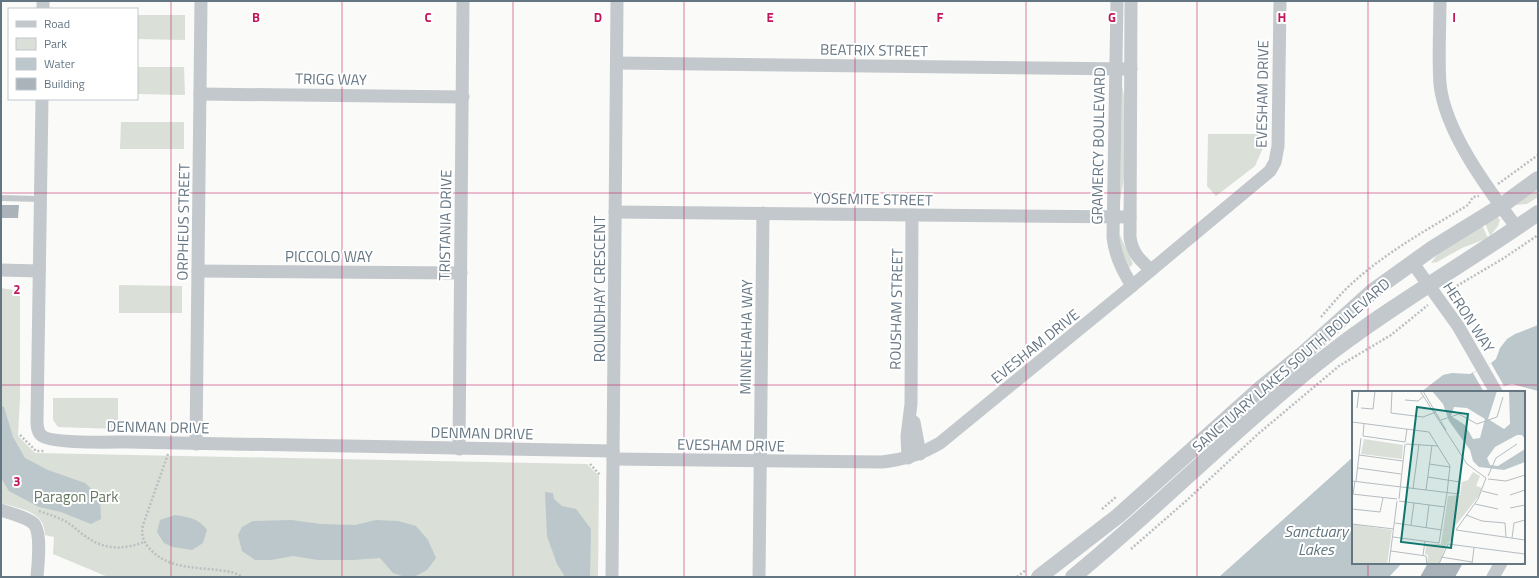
<svg xmlns="http://www.w3.org/2000/svg" width="1539" height="578" font-family="'Titillium Web',sans-serif">
<style>
.green{fill:#dadfd7}
.water{fill:#bbc7cb}
.pier{fill:#fafaf8}
.building{fill:#aab3b9}
.lines{fill:none;stroke-linecap:round;stroke-linejoin:round}
.path{stroke:#bbbfc2;stroke-width:2.5;stroke-dasharray:2 2;stroke-linecap:butt}
.service{stroke:#c3c8cc;stroke-width:6}
.minor{stroke:#c3c8cc;stroke-width:13}
.tertiary{stroke:#c3c8cc;stroke-width:16}
.grid{fill:none;stroke:#c2185b;stroke-width:1;stroke-opacity:0.55}
.labels{text-anchor:middle;dominant-baseline:central;stroke-width:4;stroke-linejoin:round;paint-order:stroke}
.street-label{font-size:15px;fill:#657683;stroke:#fff}
.park-label{font-size:15px;fill:#687a64;stroke:#fff}
.water-label{font-size:16px;font-style:italic;fill:#60757c;stroke:#fff}
.inset-road{fill:none;stroke:#b5bdc2;stroke-width:1}
.view{fill:#0f766e;fill-opacity:0.15;stroke:#0f766e;stroke-width:2}
.inset-edge{fill:none;stroke:#657683;stroke-width:2}
.grid-label{font-size:13px;text-anchor:middle;font-weight:bold;fill:#c2185b;stroke:#fff;stroke-width:4;stroke-linejoin:round;paint-order:stroke}
</style>
<rect width="100%" height="100%" fill="#fafaf8"/>
<g class="green">
<path d="M137,15h48v25l-48,-1z"/>
<path d="M137,67h47l1,28 -48,-1z"/>
<path d="M1122,85l3,16 -1,78 -4,22z"/>
<path d="M121,122h63v27h-64z"/>
<path d="M1208,134h55v14l-8,18 -39,30 -9,-10z"/>
<path d="M1538,188v9l-11,7 -11,1z"/>
<path d="M1498,217l2,3 -2,6 -8,10 -5,-13z"/>
<path d="M1482,225l6,13 -26,10 -25,14 -6,1 8,-11z"/>
<path d="M1119,233l14,31 -4,4 -7,-14z"/>
<path d="M119,285l63,1v27h-63z"/>
<path d="M1,288l13,2 6,6v101l-2,39 17,17 552,11 12,12 -1,101h-490l-55,-23 1,-17 -9,-2c0,-24 -25,-26 -44,-32z"/>
<path d="M53,398h65v31l-60,-2 -5,-7z"/>
</g>
<g class="water">
<path d="M1538,325v66l-26,-7 -8,2 -12,6h-71l22,-17 9,-2 18,1 21,-11 5,-4 4,-11 7,-9 8,-5z"/>
<path d="M1,406l3,1 9,30 12,21 23,12 37,13 15,14 1,22 -10,5 -30,-12 -22,-5 -30,-16 -8,-13z"/>
<path d="M1353,457v106h49l-13,14h-170z"/>
<path d="M545,492l8,1 1,6 8,7 14,3 15,20 -1,48h-25l-8,-13 -10,-28z"/>
<path d="M175,515c12,2 24,3 32,15l-4,13 -11,7 -19,-3 -9,-4 -7,-11 3,-12z"/>
<path d="M291,520l30,4 34,1 21,-5 22,1 18,5 12,14 8,18 -9,12 -13,7h-9l-12,-4 -13,-15 -27,2h-35l-25,-4 -22,4h-16l-13,-9 -4,-16 4,-8 11,-6z"/>
</g>
<path class="pier" d="M1491,363l13,23 -12,6h-8l-11,-19z"/>
<g class="building">
<path d="M1,205h18l-1,13h-17z"/>
<path d="M1428,563h35l-8,14h-35z"/>
</g>
<g class="lines">
<g class="path">
<path d="M1498,184l40,-29"/>
<path d="M1450,290l54,-32 34,-23"/>
<path d="M1321,317c8,-9 15,-18 23,-26 35,-35 81,-60 124,-86l5,-8 6,-1"/>
<path d="M20,435l16,16h8"/>
<path d="M168,454l-25,71c-2,10 0,16 6,23 21,24 54,18 82,24 4,1 8,3 11,5"/>
<path d="M590,464l10,11"/>
<path d="M1102,509l14,-12"/>
<path d="M39,511c9,3 18,6 26,10 7,4 13,10 20,15 19,14 38,14 59,6"/>
<path d="M1131,549l55,-48 72,-67 81,-68 52,-31 37,-30"/>
<path d="M1017,577l9,-7"/>
</g>
<path class="service" d="M1,198l40,1"/>
<g class="minor">
<path d="M1117,1l-4,236c2,19 10,34 19,49"/>
<path d="M1131,1l-1,236c2,16 10,23 21,33"/>
<path d="M1440,1c0,26 -2,56 0,83 5,48 48,105 77,144"/>
<path d="M43,9v-8"/>
<path d="M617,63l514,6"/>
<path d="M200,94l263,3"/>
<path d="M42,99l-5,321c0,5 0,11 4,15 8,9 71,7 86,7l486,9"/>
<path d="M615,212l515,5"/>
<path d="M1412,262l46,64 38,66"/>
<path d="M1,270l38,1"/>
<path d="M198,271l263,2"/>
<path d="M914,422l6,32"/>
<path d="M196,444l5,-443"/>
<path d="M459,449l4,-448"/>
<path d="M908,458l-1,-22 4,-32 1,-189"/>
<path d="M613,459l269,3c21,-2 40,-8 58,-19l192,-157 138,-115 5,-9 3,-16 2,-145"/>
<path d="M1,510c8,3 25,7 32,13 9,8 5,41 4,54"/>
<path d="M612,577l5,-576"/>
<path d="M759,577l4,-364"/>
<path d="M1493,577l8,-14"/>
</g>
<g class="tertiary">
<path d="M1039,577l79,-61 142,-127 44,-36 69,-62 60,-43 68,-42 37,-27"/>
<path d="M1073,577c89,-73 169,-156 260,-226 65,-50 138,-91 205,-138"/>
</g>
</g>
<path class="grid" d="M171,1v576M342,1v576M513,1v576M684,1v576M855,1v576M1026,1v576M1197,1v576M1368,1v391M1,193h1537M1,385h1537M1368,563v14"/>
<g class="labels">
<g class="street-label">
<text transform="translate(874 50) rotate(1)">BEATRIX STREET</text>
<text transform="translate(331 79) rotate(1)">TRIGG WAY</text>
<text transform="translate(1262 94) rotate(-89)">EVESHAM DRIVE</text>
<text transform="translate(1098 146) rotate(-89)">GRAMERCY BOULEVARD</text>
<text transform="translate(873 199) rotate(1)">YOSEMITE STREET</text>
<text transform="translate(183 222) rotate(-89)">ORPHEUS STREET</text>
<text transform="translate(445 225) rotate(-89)">TRISTANIA DRIVE</text>
<text x="329" y="256">PICCOLO WAY</text>
<text transform="translate(599 289) rotate(-90)">ROUNDHAY CRESCENT</text>
<text transform="translate(896 309) rotate(-89)">ROUSHAM STREET</text>
<text transform="translate(1469 317) rotate(57)">HERON WAY</text>
<text transform="translate(746 337) rotate(-89)">MINNEHAHA WAY</text>
<text transform="translate(1035 346) rotate(-39)">EVESHAM DRIVE</text>
<text transform="translate(1291 365) rotate(-41)">SANCTUARY LAKES SOUTH BOULEVARD</text>
<text transform="translate(158 427) rotate(1)">DENMAN DRIVE</text>
<text transform="translate(482 433) rotate(1)">DENMAN DRIVE</text>
<text transform="translate(731 445) rotate(1)">EVESHAM DRIVE</text>
</g>
<g class="park-label">
<text x="76" y="496">Paragon Park</text>
</g>
<g class="water-label">
<text x="1316" y="531">Sanctuary<tspan x="1316" dy="18">Lakes</tspan></text>
</g>
</g>
<g transform="translate(1352 391)">
<rect width="173" height="173" fill="#fafaf8"/>
<path d="M12,48l39,6 -1,14 -41,-5zM121,81l7,4 -4,10 6,2 -4,9 -23,29 -2,12 -7,7 -7,19h-12l1,-9 -3,-1 1,-10h15l7,-48 12,-1 2,-13 6,-2zM0,133l40,6 -5,34h-35z" fill="#dadfd7"/>
<path d="M80,0h65l-9,28 16,10 6,-5 -1,-33h16v48l-3,-4h-5l-22,12 -8,11 3,7 8,1 27,-17v13l-21,8 -25,-3 -6,-6 -3,-11 -21,-29 -6,-17zM102,16l13,1 18,11 -5,19 -7,1 -8,-14 -14,-9z" fill="#bbc7cb" fill-rule="evenodd"/>
<path class="inset-road" d="M40,0l-1,22 32,4 13,-5M68,0l47,73 19,14M71,0l23,39M53,9l13,1 6,-5M5,17l2,-17M9,17l12,1 2,-18M89,29l18,-6 18,10 20,-7 6,-20M0,31l77,10 21,34 -3,27M11,45l42,6M11,45l1,-13M53,51l2,-13M54,53l32,2M7,64l44,6M77,73l21,3M6,77l43,6M136,85l8,-18 21,-14M134,87l-8,21 -22,31 69,10M136,88l18,2 19,-6M0,90l107,13 1,-12 -32,-5M4,90l5,-43M61,98l6,-45M74,99l6,-45M130,100l16,4M0,103l45,5M1,103l2,-13M158,104l15,-5M47,108l6,-55M47,110l46,6M123,113l23,5M158,117l15,-3M0,118l28,3 3,-14M114,124l16,6 23,2 1,14M43,132l47,7M0,133l42,5M59,134l3,-22M74,137l3,-23M41,146l46,6 8,-50M160,147l2,-15 11,-3M39,160l35,5 1,8M71,164l2,-14M89,166l31,5M37,173l8,-63M87,173l9,-20 77,10M120,173l2,-16"/>
<path class="view" d="M65,16l51,7 -17,134 -50,-6z"/>
<rect width="173" height="173" class="inset-edge"/>
</g>
<g class="grid-label">
<text x="256" y="22">B</text>
<text x="428" y="22">C</text>
<text x="598" y="22">D</text>
<text x="770" y="22">E</text>
<text x="940" y="22">F</text>
<text x="1112" y="22">G</text>
<text x="1282" y="22">H</text>
<text x="1454" y="22">I</text>
<text x="17" y="294">2</text>
<text x="17" y="486">3</text>
</g>
<rect width="1539" height="578" fill="none" stroke="#657683" stroke-width="4"/>
<rect x="8" y="8" width="130" height="92" fill="#ffffff" stroke="#c1c8cd"/>
<rect x="16" y="21" width="20" height="6" fill="#c3c8cc" stroke="#c1c8cd"/>
<text x="44" y="28" font-size="12" fill="#657683">Road</text>
<rect x="16" y="38" width="20" height="12" fill="#dadfd7" stroke="#c1c8cd"/>
<text x="44" y="48" font-size="12" fill="#657683">Park</text>
<rect x="16" y="58" width="20" height="12" fill="#bbc7cb" stroke="#c1c8cd"/>
<text x="44" y="68" font-size="12" fill="#657683">Water</text>
<rect x="16" y="78" width="20" height="12" fill="#aab3b9" stroke="#c1c8cd"/>
<text x="44" y="88" font-size="12" fill="#657683">Building</text>
</svg>
